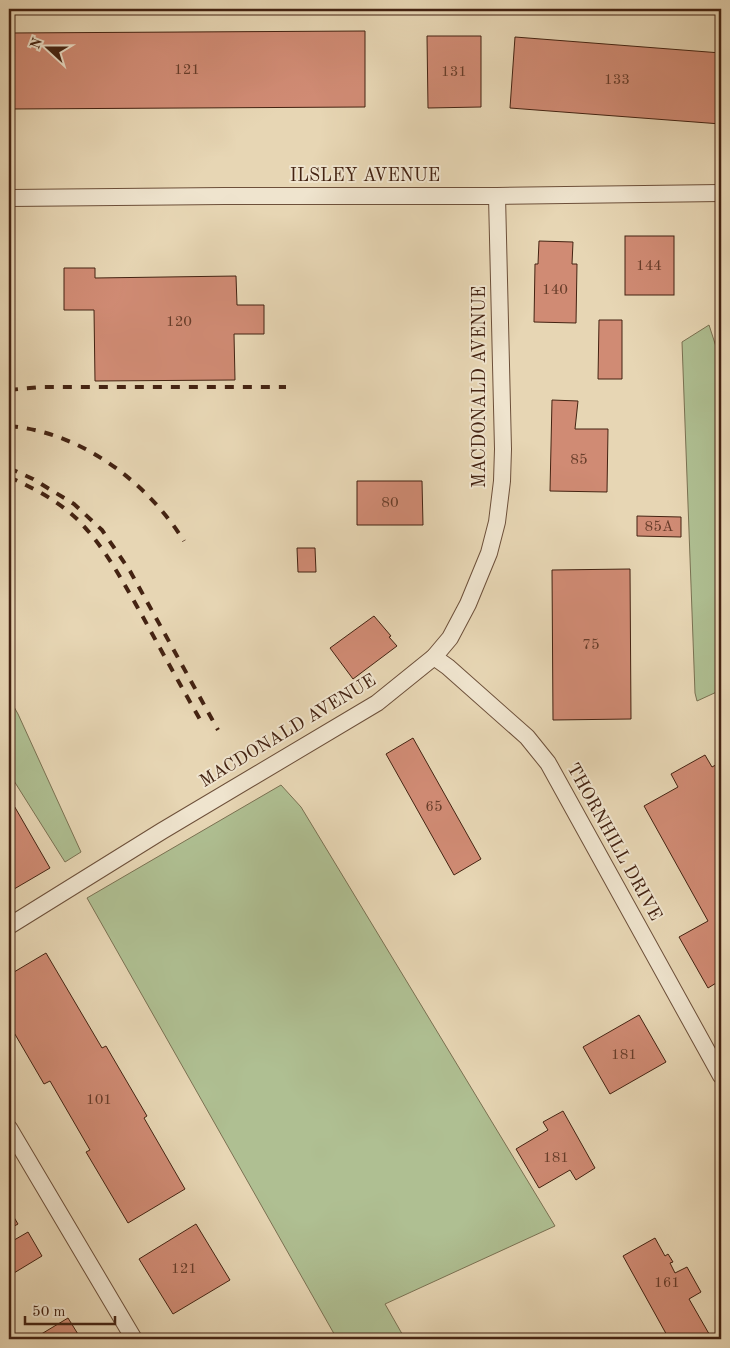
<svg xmlns="http://www.w3.org/2000/svg" width="730" height="1348" font-family="'Old Standard TT',serif">
<style>
.green{fill:#afbf92;stroke:#7a7152}
.building{fill:#d08b74;stroke:#442312}
.lines{fill:none;stroke-linecap:round;stroke-linejoin:round}
.minor-casing{stroke:#6d503a;stroke-width:18}
.minor{stroke:#efe4ce;stroke-width:16}
.rail{stroke:#442312;stroke-width:4;stroke-dasharray:9 9;stroke-linecap:butt}
.labels{text-anchor:middle;dominant-baseline:central;stroke-width:4;stroke-linejoin:round;paint-order:stroke}
.number-label{font-size:15px;fill:#673d2a}
.street-label{font-size:18px;fill:#442312;stroke:#efe4ce}
</style>
<rect width="100%" height="100%" fill="#e7d6b4"/>
<filter id="stains"><feTurbulence type="fractalNoise" baseFrequency=".004" numOctaves="4"/><feColorMatrix values="0 0 0 0 .2 0 0 0 0 .09 0 0 0 0 .02 0 0 0 .5 -.17"/></filter>
<radialGradient id="worn" r=".72"><stop offset=".6" stop-color="#630" stop-opacity="0"/><stop offset="1" stop-color="#630" stop-opacity=".3"/></radialGradient>
<g class="green">
<path d="M709,325l12,37v328l-24,11 -2,-8 -13,-351z"/>
<path d="M9,698l9,16 63,138 -16,10 -56,-89z"/>
<path d="M281,785l20,22 254,419 -170,78 20,35h-68l-250,-441z"/>
</g>
<g class="building">
<path d="M365,31v76l-356,2v-76z"/>
<path d="M427,36h54v71l-53,1z"/>
<path d="M515,37l206,16v71l-211,-16z"/>
<rect x="625" y="236" width="49" height="59"/>
<path d="M539,241l34,1 -1,22h5l-1,59 -42,-1 1,-58h3z"/>
<path d="M64,268h31v10l141,-2 1,29h27v29h-30l1,46 -140,1 -1,-71h-30z"/>
<path d="M599,320h23v59h-24z"/>
<path d="M552,400l26,1 -3,28h33l-1,63 -57,-1z"/>
<path d="M357,481h65l1,44h-66z"/>
<path d="M637,516l44,1v20l-44,-1z"/>
<path d="M297,548h18l1,24h-18z"/>
<path d="M630,569l1,150 -78,1 -1,-150z"/>
<path d="M374,616l17,20 -2,1 8,9 -44,33 -23,-31z"/>
<path d="M413,738l68,121 -27,16 -68,-121z"/>
<path d="M705,755l7,12 9,-5v218l-13,8 -29,-51 29,-16 -64,-115 34,-19 -7,-13z"/>
<path d="M9,797l41,71 -41,24z"/>
<path d="M46,953l56,95 4,-2 41,70 -3,2 41,71 -57,34 -42,-71 4,-2 -40,-69 -6,3 -35,-60v-49z"/>
<path d="M639,1015l27,47 -56,32 -27,-47z"/>
<path d="M563,1111l32,57 -19,12 -6,-10 -31,18 -23,-39 32,-19 -5,-8z"/>
<path d="M9,1209l9,15 -9,5z"/>
<path d="M196,1224l34,56 -57,34 -34,-55z"/>
<path d="M28,1232l14,24 -33,20v-33z"/>
<path d="M655,1238l10,18 3,-2 5,8 -3,1 5,10 12,-6 14,25 -12,7 23,40h-43l-46,-83z"/>
<path d="M68,1318l13,21h-48z"/>
</g>
<g class="lines">
<g class="minor-casing">
<g id="minor">
<path d="M9,198l215,-2h273l224,-3"/>
<path d="M434,657l14,10 79,70 21,26 173,313"/>
<path d="M9,926l153,-95 215,-128 57,-46 16,-19 18,-34 21,-51 8,-31 5,-41 1,-32 -6,-253"/>
<path d="M9,1128l125,211"/>
</g>
</g>
<use href="#minor" class="minor"/>
<g class="rail">
<path d="M9,390l31,-3h246"/>
<path d="M9,426c72,6 138,56 175,115"/>
<path d="M9,468l24,11 41,25 28,26 28,41 88,159"/>
<path d="M9,477c24,11 48,23 68,42 28,28 46,63 66,98 19,35 39,71 59,106"/>
</g>
</g>
<g class="labels">
<g class="number-label">
<text x="187" y="70">121</text>
<text x="454" y="72">131</text>
<text x="617" y="80">133</text>
<text x="649" y="266">144</text>
<text x="555" y="290">140</text>
<text x="179" y="322">120</text>
<text x="579" y="460">85</text>
<text x="390" y="503">80</text>
<text x="659" y="527">85A</text>
<text x="591" y="645">75</text>
<text x="434" y="807">65</text>
<text x="624" y="1055">181</text>
<text x="99" y="1100">101</text>
<text x="556" y="1158">181</text>
<text x="184" y="1269">121</text>
<text x="667" y="1283">161</text>
</g>
<g class="street-label">
<text x="365" y="176">ILSLEY AVENUE</text>
<text transform="translate(480 387) rotate(-90)">MACDONALD AVENUE</text>
<text transform="translate(288 731) rotate(-31)">MACDONALD AVENUE</text>
<text transform="translate(614 842) rotate(61)">THORNHILL DRIVE</text>
</g>
</g>
<rect width="730" height="1348" fill="none" stroke="#e7d6b4" stroke-width="30"/>
<rect x="10" y="10" width="710" height="1328" fill="none" stroke="#442312" stroke-width="2.5"/>
<rect x="15" y="15" width="700" height="1318" fill="none" stroke="#442312"/>
<g transform="translate(48 48) rotate(291)" stroke="#efe4ce" stroke-width="4" paint-order="stroke">
<path d="M0-4L9 19L0 12L-9 19Z" fill="#442312"/>
<text y="-8" font-size="14" font-weight="bold" text-anchor="middle" fill="#442312">N</text>
</g>
<path d="M25 1316v8h90v-8" fill="none" stroke="#442312" stroke-width="2.5"/>
<text x="32" y="1316" font-size="15" fill="#442312" stroke="#efe4ce" stroke-width="4" paint-order="stroke">50 m</text>
<rect width="100%" height="100%" filter="url(#stains)"/>
<rect width="100%" height="100%" fill="url(#worn)"/>
</svg>
